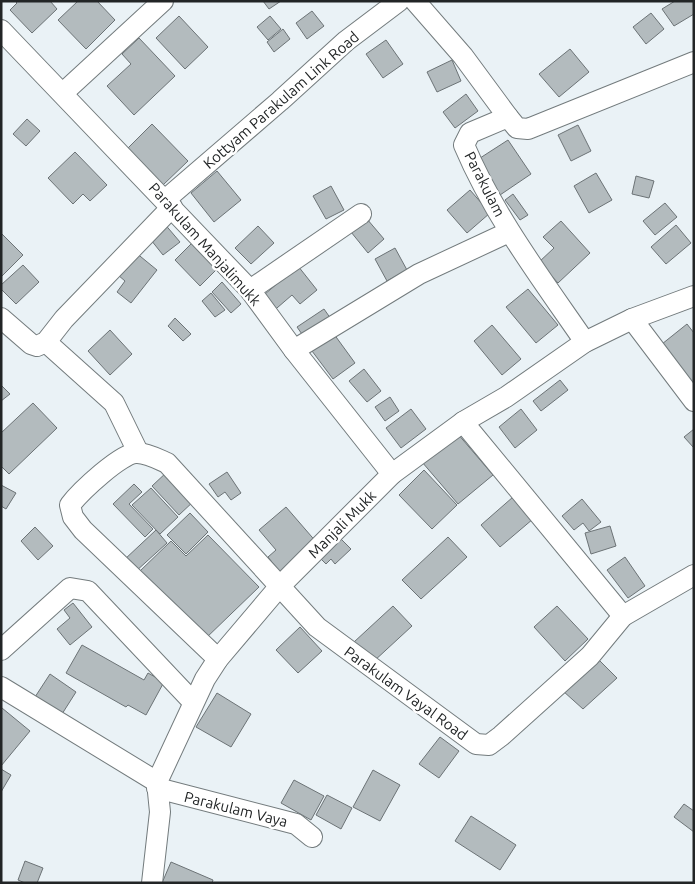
<svg xmlns="http://www.w3.org/2000/svg" width="695" height="884" font-family="Ubuntu,sans-serif">
<style>
.building{fill:#b3bbbe;stroke:#6c7376}
.lines{fill:none;stroke-linecap:round;stroke-linejoin:round}
.minor-casing{stroke:#737b7d;stroke-width:22}
.minor{stroke:#fff;stroke-width:20}
.labels{text-anchor:middle;dominant-baseline:central;stroke-width:5;stroke-linejoin:round;paint-order:stroke}
.street-label{font-size:15px;fill:#222526;stroke:#fff}
</style>
<rect width="100%" height="100%" fill="#eaf2f6"/>
<g class="building">
<path d="M15,1h35l7,8 -25,24 -22,-23 7,-7z"/>
<path d="M78,1h19l18,19 -29,29 -28,-29z"/>
<path d="M263,1h18l-12,8z"/>
<path d="M675,1h19v13l-20,12 -12,-17z"/>
<path d="M312,11l12,15 -17,13 -11,-16z"/>
<path d="M651,13l13,16 -18,15 -13,-17z"/>
<path d="M179,16l29,31 -23,22 -29,-31z"/>
<path d="M270,16l11,13 -13,11 -11,-13z"/>
<path d="M283,29l7,10 -16,13 -7,-10z"/>
<path d="M139,38l36,38 -41,39 -27,-29 24,-22 -9,-10z"/>
<path d="M386,40l17,24 -20,14 -17,-24z"/>
<path d="M570,49l19,23 -30,25 -20,-23z"/>
<path d="M452,60l9,21 -24,11 -10,-20z"/>
<path d="M466,94l12,17 -23,17 -12,-16z"/>
<path d="M27,119l13,12 -14,15 -13,-12z"/>
<path d="M152,124l36,37 -25,24 -36,-36z"/>
<path d="M578,125l13,26 -20,10 -13,-26z"/>
<path d="M508,140l23,34 -31,21 -23,-35z"/>
<path d="M75,152l32,33 -17,16 -7,-7 -10,10 -25,-26z"/>
<path d="M217,171l24,29 -27,22 -23,-29z"/>
<path d="M596,173l16,27 -23,13 -15,-27z"/>
<path d="M636,176l18,5 -5,17 -17,-4z"/>
<path d="M331,186l13,24 -18,9 -13,-23z"/>
<path d="M470,190l20,23 -23,20 -20,-23z"/>
<path d="M513,194l15,21 -8,5 -15,-20z"/>
<path d="M665,203l12,14 -22,18 -12,-14z"/>
<path d="M367,219l17,20 -16,14 -17,-21z"/>
<path d="M561,221l29,32 -32,30 -19,-21 15,-14 -11,-11z"/>
<path d="M163,222l17,20 -17,13 -16,-20z"/>
<path d="M676,225l15,18 -25,21 -15,-17z"/>
<path d="M258,226l16,17 -23,21 -16,-16z"/>
<path d="M1,233l22,22 -22,22z"/>
<path d="M192,243l25,26 -17,17 -25,-26z"/>
<path d="M395,248l12,22 -20,11 -12,-22z"/>
<path d="M135,252l22,18 -26,33 -14,-11 8,-11 -7,-6z"/>
<path d="M23,265l16,17 -23,22 -15,-15v-4z"/>
<path d="M298,266l19,24 -17,14 -8,-9 -22,19 -12,-14z"/>
<path d="M222,282l19,22 -10,9 -19,-21z"/>
<path d="M528,289l30,36 -22,18 -30,-36z"/>
<path d="M211,293l14,17 -10,7 -13,-16z"/>
<path d="M324,309l7,10 -27,18 -7,-10z"/>
<path d="M175,318l16,16 -8,7 -15,-15z"/>
<path d="M687,324l7,9v53l-37,-38z"/>
<path d="M492,325l29,34 -19,16 -28,-34z"/>
<path d="M110,330l22,24 -22,21 -22,-24z"/>
<path d="M331,330l24,33 -22,16 -24,-32z"/>
<path d="M364,369l17,22 -14,11 -18,-21z"/>
<path d="M560,380l8,10 -27,21 -8,-10z"/>
<path d="M1,385l9,9 -9,7z"/>
<path d="M390,397l9,14 -14,10 -10,-14z"/>
<path d="M33,403l24,25 -48,46 -8,-8v-33z"/>
<path d="M411,409l15,20 -25,19 -15,-20z"/>
<path d="M521,409l16,21 -22,18 -16,-21z"/>
<path d="M694,429v19l-10,-11z"/>
<path d="M457,433l36,42 -35,29 -36,-42z"/>
<path d="M424,470l33,35 -25,24 -33,-34z"/>
<path d="M168,471l27,29 -16,15 -27,-29z"/>
<path d="M227,472l14,21 -10,7 -6,-8 -7,5 -9,-13z"/>
<path d="M134,484l8,8 -13,12 24,25 -8,8 -32,-33z"/>
<path d="M1,485l15,8 -10,16 -5,-3z"/>
<path d="M151,488l27,29 -18,17 -28,-29z"/>
<path d="M513,497l20,22 -33,28 -19,-22z"/>
<path d="M582,499l19,23 -12,9 -6,-8 -9,7 -12,-14z"/>
<path d="M286,507l32,37 -36,31 -14,-18 8,-7 -17,-20z"/>
<path d="M190,513l18,19 -22,22 -19,-19z"/>
<path d="M610,526l6,20 -25,8 -6,-21z"/>
<path d="M35,527l18,19 -15,14 -17,-19z"/>
<path d="M156,530l11,13 -32,29 -11,-12z"/>
<path d="M208,535l51,52 -55,53 -65,-68 32,-31 15,15z"/>
<path d="M338,536l13,13 -16,15 -4,-5 -5,5 -8,-8z"/>
<path d="M448,537l19,20 -46,42 -19,-19z"/>
<path d="M625,557l20,29 -17,12 -21,-28z"/>
<path d="M73,603l19,24 -22,18 -13,-16 13,-11 -6,-8z"/>
<path d="M393,606l19,20 -39,36 -19,-20z"/>
<path d="M557,606l31,33 -23,22 -31,-34z"/>
<path d="M300,627l22,24 -24,22 -22,-23z"/>
<path d="M82,645l62,35 4,-7 16,9 -18,33 -18,-10 -2,2 -60,-34z"/>
<path d="M598,659l19,19 -34,31 -20,-18z"/>
<path d="M50,674l26,18 -14,22 -27,-17z"/>
<path d="M217,693l34,21 -20,33 -35,-20z"/>
<path d="M2,708l28,23 -29,35v-57z"/>
<path d="M440,737l19,14 -20,27 -20,-14z"/>
<path d="M1,769l10,6 -10,17z"/>
<path d="M373,770l27,15 -20,36 -27,-14z"/>
<path d="M294,780l30,16 -13,24 -30,-17z"/>
<path d="M327,795l25,13 -11,21 -25,-14z"/>
<path d="M684,804l10,7v21l-20,-15z"/>
<path d="M471,816l45,29 -16,25 -45,-29z"/>
<path d="M25,861l18,7 -6,15h-12l-7,-3z"/>
<path d="M171,862l42,18 -1,3h-50z"/>
</g>
<g class="lines">
<g class="minor-casing">
<g id="minor">
<path d="M415,1l48,55 45,61 -38,16 -6,12c30,71 77,133 121,197"/>
<path d="M1,30l249,260 44,60 98,124"/>
<path d="M63,93l100,-92"/>
<path d="M508,117l9,11 11,1 166,-67"/>
<path d="M165,200l115,-99 66,-60 53,-40"/>
<path d="M250,290l111,-76"/>
<path d="M1,318l30,26 6,2 9,-4 18,-23 108,-112"/>
<path d="M632,319l62,82"/>
<path d="M46,342l68,61 24,49"/>
<path d="M294,350l125,-76 90,-42"/>
<path d="M463,422l160,194"/>
<path d="M1,650l69,-62 18,3 105,111"/>
<path d="M218,659l-135,-129 -10,-13 -3,-12c10,-13 52,-53 67,-52 10,0 21,6 30,10l150,164 159,117 13,1 12,-9 89,-80 33,-40 71,-41"/>
<path d="M1,687l156,95"/>
<path d="M157,788l139,36 16,13"/>
<path d="M152,883l8,-71 -3,-30 48,-103 13,-20 61,-72 113,-113 71,-52 43,-25 79,-55 47,-23 62,-23"/>
</g>
</g>
<use href="#minor" class="minor"/>
</g>
<g class="labels">
<g class="street-label">
<text transform="translate(281 100) rotate(-41)">Kottyam Parakulam Link Road</text>
<text transform="translate(485 184) rotate(63)">Parakulam</text>
<text transform="translate(205 244) rotate(48)">Parakulam Manjalimukk</text>
<text transform="translate(342 524) rotate(-45)">Manjali Mukk</text>
<text transform="translate(406 693) rotate(36)">Parakulam Vayal Road</text>
<text transform="translate(236 809) rotate(14)">Parakulam Vaya</text>
</g>
</g>
<rect width="695" height="884" fill="none" stroke="#222526" stroke-width="5"/>
</svg>
